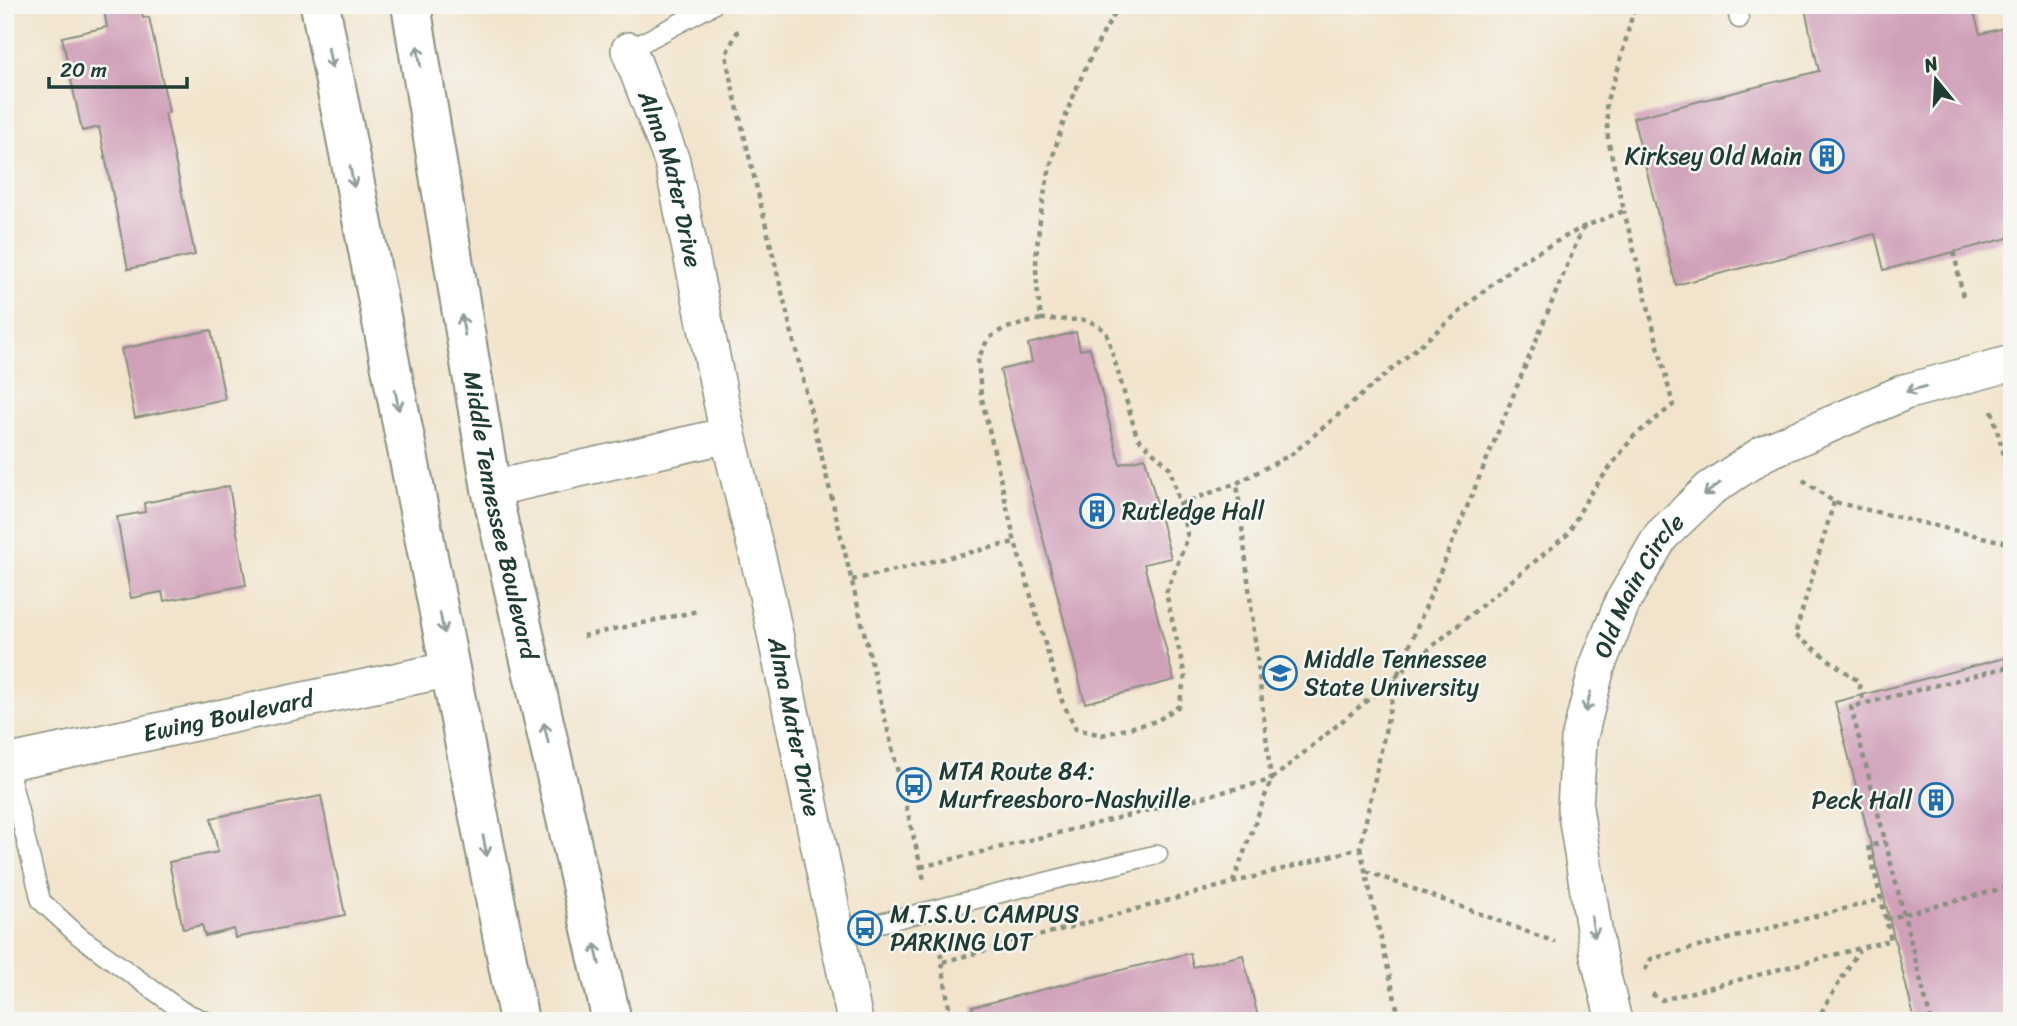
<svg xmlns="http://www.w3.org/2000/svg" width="2017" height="1026" font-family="Sriracha,sans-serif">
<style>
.building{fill:#d0a0b9}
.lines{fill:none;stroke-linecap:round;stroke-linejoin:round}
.service-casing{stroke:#889080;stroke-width:21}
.minor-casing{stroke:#889080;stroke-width:38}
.secondary-casing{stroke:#889080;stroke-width:42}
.path{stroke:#889080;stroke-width:4.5;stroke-dasharray:5 5;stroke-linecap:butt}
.service{stroke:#fff;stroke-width:18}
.minor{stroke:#fff;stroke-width:35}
.secondary{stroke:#fff;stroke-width:38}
.oneway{stroke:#8f9e9a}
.labels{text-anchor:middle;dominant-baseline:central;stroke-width:5;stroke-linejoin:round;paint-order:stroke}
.poi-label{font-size:24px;fill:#1f3d34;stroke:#f6f6f2;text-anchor:start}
.street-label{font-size:24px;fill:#1f3d34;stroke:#f6f6f2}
</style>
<rect width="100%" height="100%" fill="#f6f6f2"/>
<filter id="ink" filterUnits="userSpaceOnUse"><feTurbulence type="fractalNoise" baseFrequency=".0143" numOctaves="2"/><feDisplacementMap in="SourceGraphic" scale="14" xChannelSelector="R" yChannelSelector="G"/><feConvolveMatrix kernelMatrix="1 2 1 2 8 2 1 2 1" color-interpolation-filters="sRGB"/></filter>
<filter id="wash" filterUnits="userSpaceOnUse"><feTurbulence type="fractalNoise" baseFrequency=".00686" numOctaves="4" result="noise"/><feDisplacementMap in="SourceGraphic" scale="28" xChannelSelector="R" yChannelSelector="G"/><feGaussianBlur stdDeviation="1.57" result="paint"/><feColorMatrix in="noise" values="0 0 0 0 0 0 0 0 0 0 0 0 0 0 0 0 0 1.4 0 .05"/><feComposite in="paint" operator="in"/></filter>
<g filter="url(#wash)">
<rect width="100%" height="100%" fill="#f2e4cc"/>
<g id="blocks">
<g class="building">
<path d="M125,5h16l2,13 6,-1 20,95 -4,1 30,142 -67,14 -29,-142 -17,4 -20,-94 45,-10 -3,-17z"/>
<path d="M1804,5h168l8,29 32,-8v211l-128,33 -9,-36 -199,51 -43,-167 186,-47z"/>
<path d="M211,330l14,69 -90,19 -14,-69z"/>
<path d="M1076,332l4,18 10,-2 30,116 25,-6 26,100 -27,6 30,116 -89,23 -85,-333 32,-8 -4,-18z"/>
<path d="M229,486l17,99 -82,16 -2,-9 -31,6 -14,-81 28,-5 -1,-9z"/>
<path d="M2012,656v365h-97l-80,-319z"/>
<path d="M321,796l24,119 -110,23 -1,-9 -29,7 -3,-11 -19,4 -14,-67 49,-10 -7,-34z"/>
<path d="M1190,953l3,14 50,-12 16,66h-285l-2,-14z"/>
</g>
</g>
</g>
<g filter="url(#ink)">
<use href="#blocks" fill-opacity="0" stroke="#889080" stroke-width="2"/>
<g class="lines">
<g class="service-casing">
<g id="service">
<path d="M1736,5l3,14"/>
<path d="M629,50l84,-45"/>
<path d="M7,763l34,138 38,35 103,75 24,10"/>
<path d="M836,934l322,-80"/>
</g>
</g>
<g class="minor-casing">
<g id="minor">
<path id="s1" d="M629,50l43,111 56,274 39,160 88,426"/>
<path d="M491,489l237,-54"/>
<path id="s2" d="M5,763l446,-94"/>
<path id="s3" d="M1614,1021l-16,-66 -23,-147 4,-68 18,-73 26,-66 38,-65 49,-47 54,-36 141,-61 107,-29"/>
</g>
</g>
<g class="secondary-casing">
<g id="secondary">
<path d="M320,5l199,1016"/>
<path id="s4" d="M411,5l80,484 121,532"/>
</g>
</g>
<g class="path">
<path d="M736,30l1,3 -11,21 4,23 194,803"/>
<path d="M1954,252l9,45"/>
<path d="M1041,319l-38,10 -15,10 -10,20 3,36 34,147 47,159 14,28 26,6 55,-14 22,-15 6,-30 -19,-83 22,-56 -18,-69 -33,-31 -31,-106 -18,-11 -47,-1c-2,-18 -5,-36 -5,-54 4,-93 35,-182 84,-260"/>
<path d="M1992,411l20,74"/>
<path d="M1803,480l31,22 178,42"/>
<path d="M1834,502l-39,133 63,46 6,22"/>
<path d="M1181,504l56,-21 55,-29 224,-190 67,-37 41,-16 -16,-72 -2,-36 12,-34 17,-64"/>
<path d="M852,580l163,-38"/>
<path d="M583,636l115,-25"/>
<path d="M1360,848l40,173"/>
<path d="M921,867l350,-87 -34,-297"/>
<path d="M1366,871l189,71"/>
<path d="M1233,882l38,-102 297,-246 21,-39 44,-58 40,-32 -49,-194"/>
<path d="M1886,919l126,-33"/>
<path d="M939,943l12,78"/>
<path d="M943,962l417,-114 37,-172 186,-449"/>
<path d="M1645,970l6,-11 231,-60"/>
<path d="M1652,994l10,6 229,-60 -23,-94 17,-4"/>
<path d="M1816,1021l43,-71"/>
<path d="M1931,1021l-80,-314 161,-41"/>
</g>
<use href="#service" class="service"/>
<use href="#minor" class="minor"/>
<use href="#secondary" class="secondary"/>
</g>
<defs><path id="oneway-shaft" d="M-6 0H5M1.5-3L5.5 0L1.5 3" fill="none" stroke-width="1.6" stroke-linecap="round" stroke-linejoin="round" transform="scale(1.75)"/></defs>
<g class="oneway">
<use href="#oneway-shaft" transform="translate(419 56) rotate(-99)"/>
<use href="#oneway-shaft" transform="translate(330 58) rotate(80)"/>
<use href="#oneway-shaft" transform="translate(352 177) rotate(79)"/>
<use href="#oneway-shaft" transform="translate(463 325) rotate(-100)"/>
<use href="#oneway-shaft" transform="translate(1916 389) rotate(165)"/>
<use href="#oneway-shaft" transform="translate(397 400) rotate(79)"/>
<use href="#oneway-shaft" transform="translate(1712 489) rotate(142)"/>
<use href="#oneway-shaft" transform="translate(442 623) rotate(79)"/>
<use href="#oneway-shaft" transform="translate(1588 702) rotate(104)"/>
<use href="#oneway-shaft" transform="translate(546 733) rotate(-103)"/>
<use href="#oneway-shaft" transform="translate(485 846) rotate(79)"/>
<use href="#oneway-shaft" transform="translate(1593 927) rotate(81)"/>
<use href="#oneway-shaft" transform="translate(597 954) rotate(-103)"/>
</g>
</g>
<defs>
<g id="building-ring" transform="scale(1.75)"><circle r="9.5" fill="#f6f6f2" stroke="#1f6fb2" stroke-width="1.5"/><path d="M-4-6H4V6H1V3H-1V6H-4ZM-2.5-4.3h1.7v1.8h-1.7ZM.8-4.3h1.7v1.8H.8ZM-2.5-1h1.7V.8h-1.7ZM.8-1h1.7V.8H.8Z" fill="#1f6fb2"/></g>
<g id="university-ring" transform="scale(1.75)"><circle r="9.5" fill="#f6f6f2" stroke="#1f6fb2" stroke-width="1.5"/><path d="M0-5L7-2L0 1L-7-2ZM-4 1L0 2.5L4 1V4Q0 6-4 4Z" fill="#1f6fb2"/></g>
<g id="bus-ring" transform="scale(1.75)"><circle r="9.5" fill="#f6f6f2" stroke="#1f6fb2" stroke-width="1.5"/><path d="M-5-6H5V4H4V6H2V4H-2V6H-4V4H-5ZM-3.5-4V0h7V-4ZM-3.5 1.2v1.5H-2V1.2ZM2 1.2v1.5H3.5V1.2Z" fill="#1f6fb2"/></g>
</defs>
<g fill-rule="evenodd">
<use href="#building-ring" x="1827" y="156"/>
<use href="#building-ring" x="1097" y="511"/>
<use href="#university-ring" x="1280" y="673"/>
<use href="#bus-ring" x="914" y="785"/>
<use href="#building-ring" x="1936" y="800"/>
<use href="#bus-ring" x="865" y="928"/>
</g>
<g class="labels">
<g class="poi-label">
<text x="1802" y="156" text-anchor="end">Kirksey Old Main</text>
<text x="1122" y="511">Rutledge Hall</text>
<text x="1304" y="659">Middle Tennessee<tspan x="1304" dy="28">State University</tspan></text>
<text x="939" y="771">MTA Route 84:<tspan x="939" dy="28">Murfreesboro-Nashville</tspan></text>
<text x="1912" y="800" text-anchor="end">Peck Hall</text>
<text x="890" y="914">M.T.S.U. CAMPUS<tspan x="890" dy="28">PARKING LOT</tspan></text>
</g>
<g class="street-label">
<text stroke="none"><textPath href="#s1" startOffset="136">Alma Mater Drive</textPath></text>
<text stroke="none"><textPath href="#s4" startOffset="518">Middle Tennessee Boulevard</textPath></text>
<text stroke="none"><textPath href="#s3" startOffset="452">Old Main Circle</textPath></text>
<text stroke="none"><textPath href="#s2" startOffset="228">Ewing Boulevard</textPath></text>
<text stroke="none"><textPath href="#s1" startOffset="698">Alma Mater Drive</textPath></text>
</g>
</g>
<rect width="2017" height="1026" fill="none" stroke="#f6f6f2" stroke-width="28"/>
<g transform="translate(1936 80) rotate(342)" stroke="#f6f6f2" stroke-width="5" paint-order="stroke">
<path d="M0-5L12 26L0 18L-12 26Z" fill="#1f3d34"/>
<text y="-10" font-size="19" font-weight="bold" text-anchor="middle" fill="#1f3d34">N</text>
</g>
<path d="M49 77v10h138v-10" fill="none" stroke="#1f3d34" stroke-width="3.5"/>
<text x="60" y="77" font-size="21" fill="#1f3d34" stroke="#f6f6f2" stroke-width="5" paint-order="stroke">20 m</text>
</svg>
